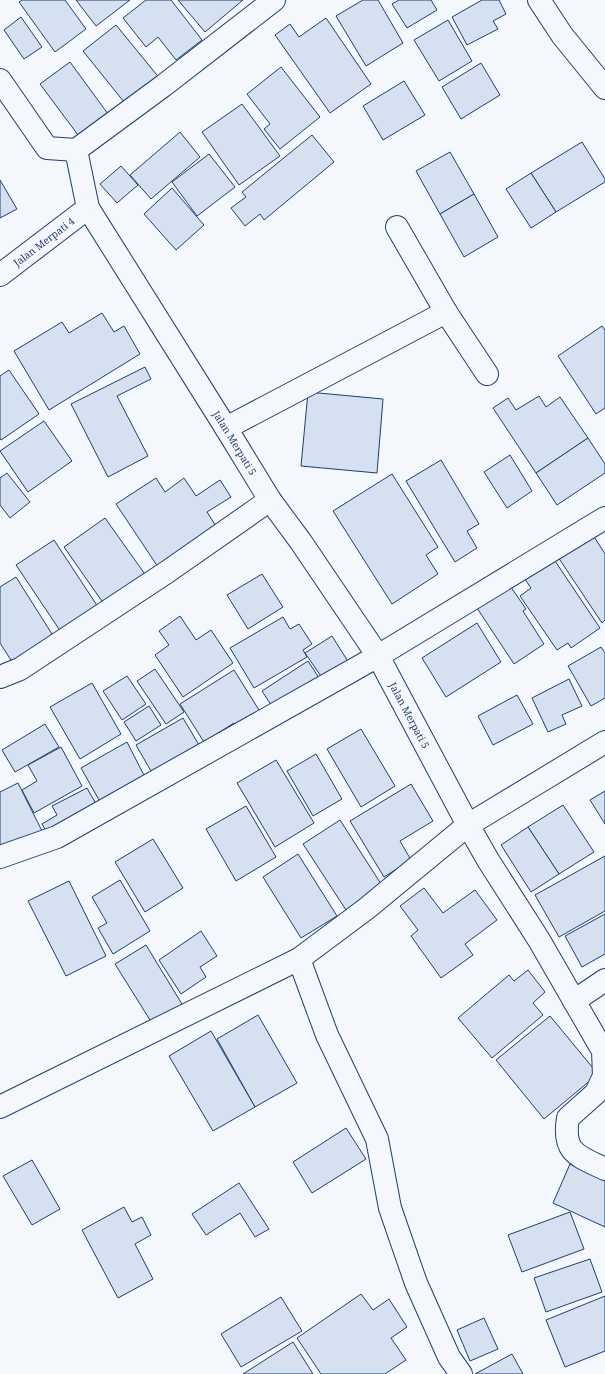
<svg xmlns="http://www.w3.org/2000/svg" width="605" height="1374" font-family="'Noto Serif',serif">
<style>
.building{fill:#d5e0f0;stroke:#1d3f73}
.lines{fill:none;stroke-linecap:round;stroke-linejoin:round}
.minor-casing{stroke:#1d3f73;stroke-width:24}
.minor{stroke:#f4f7fb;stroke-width:22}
.labels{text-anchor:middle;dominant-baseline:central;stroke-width:3;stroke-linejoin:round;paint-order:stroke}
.street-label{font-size:10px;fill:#1d3f73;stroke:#f4f7fb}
</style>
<rect width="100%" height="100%" fill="#f4f7fb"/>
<g class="building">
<path d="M22,0h43l21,29 -31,23 -36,-50z"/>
<path d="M76,0h54l-34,26z"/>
<path d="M146,0h25l31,40 -26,20 -18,-23 -12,10 -23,-29z"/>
<path d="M178,0h65l-38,32z"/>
<path d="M363,0h15l25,43 -37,23 -30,-50z"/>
<path d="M399,0h32l6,10 -30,18 -15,-24z"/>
<path d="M482,0h17l7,14 -13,7 5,8 -31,16 -15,-28z"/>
<path d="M21,17l21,30 -18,12 -20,-29z"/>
<path d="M326,18l45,66 -41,29 -55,-78 15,-11 9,13z"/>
<path d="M448,20l24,41 -33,20 -25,-41z"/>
<path d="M116,25l45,55 -33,27 -45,-56z"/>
<path d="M70,62l41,56 -30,21 -41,-55z"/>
<path d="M481,63l19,32 -39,24 -19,-32z"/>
<path d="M281,67l39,50 -40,32 -16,-20 6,-5 -23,-30z"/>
<path d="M404,81l21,34 -42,25 -20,-34z"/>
<path d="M242,104l38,52 -41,29 -37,-53z"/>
<path d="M180,132l20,25 -49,42 -21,-24z"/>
<path d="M312,135l22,27 -70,58 -4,-6 -15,12 -14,-18 15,-11 -4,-5z"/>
<path d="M582,142l23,37v3l-49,30 -25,-39z"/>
<path d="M450,152l24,42 -34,20 -24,-43z"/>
<path d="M209,154l26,33 -38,29 -25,-34z"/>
<path d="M121,166l17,19 -21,18 -17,-19z"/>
<path d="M531,173l25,39 -25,16 -25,-39z"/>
<path d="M0,180l17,29 -17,9z"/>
<path d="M172,188l32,37 -28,25 -32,-36z"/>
<path d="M474,194l24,43 -34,20 -24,-43z"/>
<path d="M102,313l12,19 10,-6 16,28 -91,56 -35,-59 48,-29 7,11z"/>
<path d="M602,326l3,4v78l-9,6 -38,-58z"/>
<path d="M145,367l6,12 -34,17 31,60 -40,21 -37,-73z"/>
<path d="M9,370l30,44 -38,26 -1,-2v-62z"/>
<path d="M308,392l75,7 -6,74 -76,-7z"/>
<path d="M539,396l7,11 14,-10 28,41 -52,35 -43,-65 15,-10 8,12z"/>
<path d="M44,421l28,40 -44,31 -28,-41z"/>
<path d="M588,438l17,26v9l-48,32 -21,-32z"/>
<path d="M510,455l22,36 -25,17 -23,-36z"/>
<path d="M441,460l38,64 -12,7 10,17 -22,14 -49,-81z"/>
<path d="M7,473l23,29 -20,16 -10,-13v-27z"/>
<path d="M392,474l46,73 -12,8 12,19 -46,30 -59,-93z"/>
<path d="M156,478l9,14 19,-14 12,18 24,-16 11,17 -24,15 14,22 -59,39 -46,-69z"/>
<path d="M105,518l42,59 -41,30 -42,-60z"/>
<path d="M593,535l12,19v66l-3,3 -44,-66z"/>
<path d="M54,540l46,70 -37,25 -47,-70z"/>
<path d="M549,552l51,76 -29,20 -3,-5 -11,7 -37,-54 11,-8 -11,-16z"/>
<path d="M262,574l21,33 -35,22 -21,-34z"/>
<path d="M16,577l41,65 -41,26 -16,-25v-56z"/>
<path d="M506,580l20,29 -3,2 21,33 -30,20 -41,-62z"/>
<path d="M180,616l16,24 15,-10 22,33 -50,34 -28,-42 14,-10 -10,-14z"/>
<path d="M283,617l7,12 9,-5 13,20 -9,6 4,7 -53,31 -24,-40z"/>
<path d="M477,623l24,39 -55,35 -24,-39z"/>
<path d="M332,636l17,27 -26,16 -18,-26z"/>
<path d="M601,647l4,6v45l-14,8 -23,-40z"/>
<path d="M308,661l13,20 -46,30 -13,-20z"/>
<path d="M155,669l29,43 -18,12 -29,-43z"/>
<path d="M234,670l30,48 -24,15 -6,-10 -30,19 -24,-38z"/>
<path d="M127,676l19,28 -24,16 -19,-29z"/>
<path d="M569,679l13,27 -20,9 4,9 -18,8 -16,-34z"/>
<path d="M92,683l29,51 -41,25 -30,-52z"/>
<path d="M517,695l16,29 -40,21 -15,-29z"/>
<path d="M149,706l12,19 -25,16 -12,-19z"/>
<path d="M183,718l19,32 -47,28 -19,-33z"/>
<path d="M45,724l14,23 -44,25 -13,-22z"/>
<path d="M361,729l34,57 -34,21 -34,-58z"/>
<path d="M127,742l21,41 -45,24 -22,-39z"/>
<path d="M61,747l21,39 -48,27 -12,-23 15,-9 -9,-16z"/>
<path d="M316,754l26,45 -29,17 -26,-45z"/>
<path d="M276,760l38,63 -39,24 -38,-64z"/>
<path d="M18,783l26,52 -39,19 -5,-9v-53z"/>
<path d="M411,784l22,37 -33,20 11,19 -27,17 -34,-56z"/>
<path d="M87,788l13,23 -50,27 -8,-14 15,-9 -5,-9z"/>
<path d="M605,791v33l-15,-24z"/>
<path d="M563,805l31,47 -35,22 -31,-47z"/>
<path d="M246,806l30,51 -40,24 -30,-52z"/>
<path d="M340,820l43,67 -37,23 -43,-66z"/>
<path d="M528,827l31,47 -28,18 -30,-47z"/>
<path d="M153,839l30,49 -38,24 -30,-50z"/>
<path d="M298,854l39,62 -36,22 -38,-61z"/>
<path d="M605,856v55l-46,26 -24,-42z"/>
<path d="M120,880l30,51 -37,23 -15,-26 9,-5 -15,-26z"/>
<path d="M69,881l37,75 -40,20 -38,-75z"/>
<path d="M424,888l19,25 32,-23 22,30 -32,24 8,11 -32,23 -30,-42 7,-6 -18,-24z"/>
<path d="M605,914v40l-23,13 -17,-31z"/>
<path d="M201,931l16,25 -17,11 6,10 -25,17 -22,-34z"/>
<path d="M146,945l39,64 -30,19 -40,-64z"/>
<path d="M528,970l17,22 -12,11 10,12 -51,43 -34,-40 51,-43 5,6z"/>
<path d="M258,1015l39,68 -42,24 -38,-68z"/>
<path d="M550,1016l48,58 -54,45 -48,-59z"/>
<path d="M211,1031l44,76 -42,24 -44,-75z"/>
<path d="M346,1128l20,31 -54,34 -19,-31z"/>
<path d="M32,1160l28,49 -28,16 -29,-49z"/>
<path d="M570,1164l35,16v47l-52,-24z"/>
<path d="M239,1183l30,46 -14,8 -15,-24 -34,22 -14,-21z"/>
<path d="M124,1207l8,15 10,-5 9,18 -16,9 18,35 -35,19 -36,-68z"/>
<path d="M570,1212l14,37 -62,23 -14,-37z"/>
<path d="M590,1259l12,33 -56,20 -12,-34z"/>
<path d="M361,1294l12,16 16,-11 18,28 -16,11 15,22 -21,14h-64l-24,-36z"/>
<path d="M605,1296v55l-40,16 -19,-47z"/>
<path d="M281,1297l21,34 -61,36 -20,-33z"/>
<path d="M484,1318l14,31 -28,12 -13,-31z"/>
<path d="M293,1342l20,32h-70z"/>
<path d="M512,1354l11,20h-48z"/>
</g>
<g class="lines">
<g class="minor-casing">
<g id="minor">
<path d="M539,0l23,35 43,53"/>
<path id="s1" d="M0,80l47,68 29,2 12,58 138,220 44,72 31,42 77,114 90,169 20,35 51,80 64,111 1,25 -8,17 -28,25c-6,35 10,38 37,51"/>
<path d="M76,150l87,-64 111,-86"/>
<path d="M397,227l49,85 41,62"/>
<path id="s2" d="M0,275l88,-67"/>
<path d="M226,428l220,-116"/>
<path d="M0,677l20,-8 147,-97 103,-72"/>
<path d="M0,857l57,-20 321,-181 227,-138"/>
<path d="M299,959l28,76 50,104 13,69 26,75 33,74 12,17"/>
<path d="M574,1001l31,-21"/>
<path d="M0,1107l299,-148 67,-50 102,-84 137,-83"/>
</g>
</g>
<use href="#minor" class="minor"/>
</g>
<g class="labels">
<g class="street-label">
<text stroke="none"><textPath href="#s2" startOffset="55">Jalan Merpati 4</textPath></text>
<text stroke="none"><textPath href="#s1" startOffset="448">Jalan Merpati 5</textPath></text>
<text stroke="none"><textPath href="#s1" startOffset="772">Jalan Merpati 5</textPath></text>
</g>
</g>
</svg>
